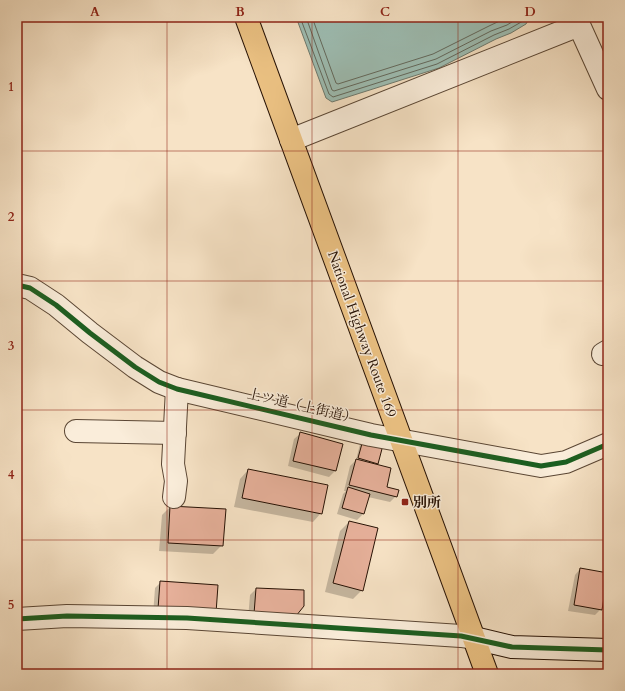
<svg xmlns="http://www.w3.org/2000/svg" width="625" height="691" font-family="Cardo,'Noto Serif JP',serif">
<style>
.water{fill:#9dbeb4;stroke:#6d796e}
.shadow{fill:#0003}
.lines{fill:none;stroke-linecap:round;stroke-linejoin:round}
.shore{stroke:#62685c;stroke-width:1}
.building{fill:#e7b19b;stroke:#261104}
.street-casing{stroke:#5a4634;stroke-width:24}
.secondary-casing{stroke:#261104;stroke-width:24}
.highway-casing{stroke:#261104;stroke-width:24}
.street{stroke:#faedda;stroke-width:22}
.secondary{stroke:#faedda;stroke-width:22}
.highway{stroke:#ecc283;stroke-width:22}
.cycleway-casing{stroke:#faedda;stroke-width:8}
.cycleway{stroke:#1b5e20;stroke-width:5}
.grid{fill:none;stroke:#8f2418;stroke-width:1;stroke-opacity:0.55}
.poi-dot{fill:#8f2418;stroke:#faedda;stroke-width:1.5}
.labels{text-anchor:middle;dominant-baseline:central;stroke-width:3;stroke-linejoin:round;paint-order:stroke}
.street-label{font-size:14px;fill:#261104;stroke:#faedda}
.poi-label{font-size:14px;font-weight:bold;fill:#261104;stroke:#faedda;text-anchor:start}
.neatline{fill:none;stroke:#8f2418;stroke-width:1.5}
.grid-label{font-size:13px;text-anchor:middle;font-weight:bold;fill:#8f2418}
</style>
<rect width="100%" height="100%" fill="#f7e3c6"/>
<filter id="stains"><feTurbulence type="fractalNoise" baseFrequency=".005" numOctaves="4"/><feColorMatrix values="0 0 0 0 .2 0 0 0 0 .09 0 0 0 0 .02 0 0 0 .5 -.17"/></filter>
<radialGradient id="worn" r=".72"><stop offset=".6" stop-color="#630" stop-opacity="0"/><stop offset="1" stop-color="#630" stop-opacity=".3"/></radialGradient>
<path class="water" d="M296,17h234l-4,7 -15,9 -15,6 -57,29 -107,34 -6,-4z"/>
<g class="shadow">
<path d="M300,434l42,10 -7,27 -6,6 -41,-11 6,-27z"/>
<path d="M363,441l14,22 -2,2 10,22 11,9 -6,6 -22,-5 -5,17 -6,6 -20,-6 6,-20 3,-3h-2l6,-25 6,-6 4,-16z"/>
<path d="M248,470l73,43 -8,9 -79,-15 6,-28z"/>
<path d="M170,507l52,38 -9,9 -54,-3 3,-36z"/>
<path d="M349,522l13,68 -9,9 -28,-7 15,-61z"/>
<path d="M580,569l21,40 -6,6 -27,-4 7,-36z"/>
<path d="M161,582l56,4 -64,29 2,-27z"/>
<path d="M256,589l47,2 -55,28 2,-24z"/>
</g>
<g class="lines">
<g class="shore">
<path d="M300,17l29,77 4,3 104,-33 57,-29 15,-6 14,-8 3,-4"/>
<path d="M306,17l26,73 2,1 102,-32 55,-28 16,-6 13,-8"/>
<path d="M312,17l24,66 2,1 95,-30 56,-28 19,-9"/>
</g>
</g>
<g class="building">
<path d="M300,432l43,12 -7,27 -43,-10z"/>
<path d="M363,440l20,5 -5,19 -20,-6z"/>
<path d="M356,459l35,9 -4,19 12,3 -2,7 -48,-12z"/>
<path d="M248,469l80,16 -6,29 -80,-16z"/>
<path d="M348,487l22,7 -6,20 -22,-6z"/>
<path d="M170,506l56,3 -3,37 -55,-3z"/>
<path d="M349,521l29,7 -15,63 -30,-8z"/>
<path d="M580,568l28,5 -6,37 -28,-5z"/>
<path d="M160,581l58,4 -2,28 -58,-4z"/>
<path d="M256,588l48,2v16l-8,10 -42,-2z"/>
<rect x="97" y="672" width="14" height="2"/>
</g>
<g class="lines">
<g class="street-casing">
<g id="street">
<path d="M291,140l288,-115 29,64"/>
<path d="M17,285l13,3 26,17 34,28 45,34 24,15 18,7 194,46 170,31 25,-4 42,-18"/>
<path d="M603,354l5,-3"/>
<path d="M76,431l99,2"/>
<path d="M174,497l2,-16 -3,-17 4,-75"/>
<path d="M17,619l50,-3 120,2 274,18 13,2"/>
</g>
</g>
<g class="secondary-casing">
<path id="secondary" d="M474,638l38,9 96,3"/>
</g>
<g class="highway-casing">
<path id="highway" d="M246,17l241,657"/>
</g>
<use href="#street" class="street"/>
<use href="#secondary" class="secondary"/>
<use href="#highway" class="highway"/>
<g class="cycleway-casing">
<g id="cycleway">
<path d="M17,285l13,3 26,17 34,28 45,34 24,15 18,7 194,46 170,31 25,-4 42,-18"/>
<path d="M17,619l50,-3 120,2 274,18 51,11 96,3"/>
</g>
</g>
<use href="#cycleway" class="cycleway"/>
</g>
<path class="grid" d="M167,17v657M312,17v657M458,17v657M17,151h591M17,281h591M17,410h591M17,540h591"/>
<rect class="poi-dot" x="401" y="498" width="8" height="8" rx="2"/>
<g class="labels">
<g class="street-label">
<text transform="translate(362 334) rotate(70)">National Highway Route 169</text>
<text transform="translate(302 406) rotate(13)">上ツ道（上街道）</text>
</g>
<g class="poi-label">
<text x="413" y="502">別所</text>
</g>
</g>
<rect width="625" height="691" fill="none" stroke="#f7e3c6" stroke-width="44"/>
<rect x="22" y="22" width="581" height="647" class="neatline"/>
<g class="grid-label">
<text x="95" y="16">A</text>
<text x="240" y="16">B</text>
<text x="385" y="16">C</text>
<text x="530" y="16">D</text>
<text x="11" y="91">1</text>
<text x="11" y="221">2</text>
<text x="11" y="350">3</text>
<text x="11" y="479">4</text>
<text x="11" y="609">5</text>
</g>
<rect width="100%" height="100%" filter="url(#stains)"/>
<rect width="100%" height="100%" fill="url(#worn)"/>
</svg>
